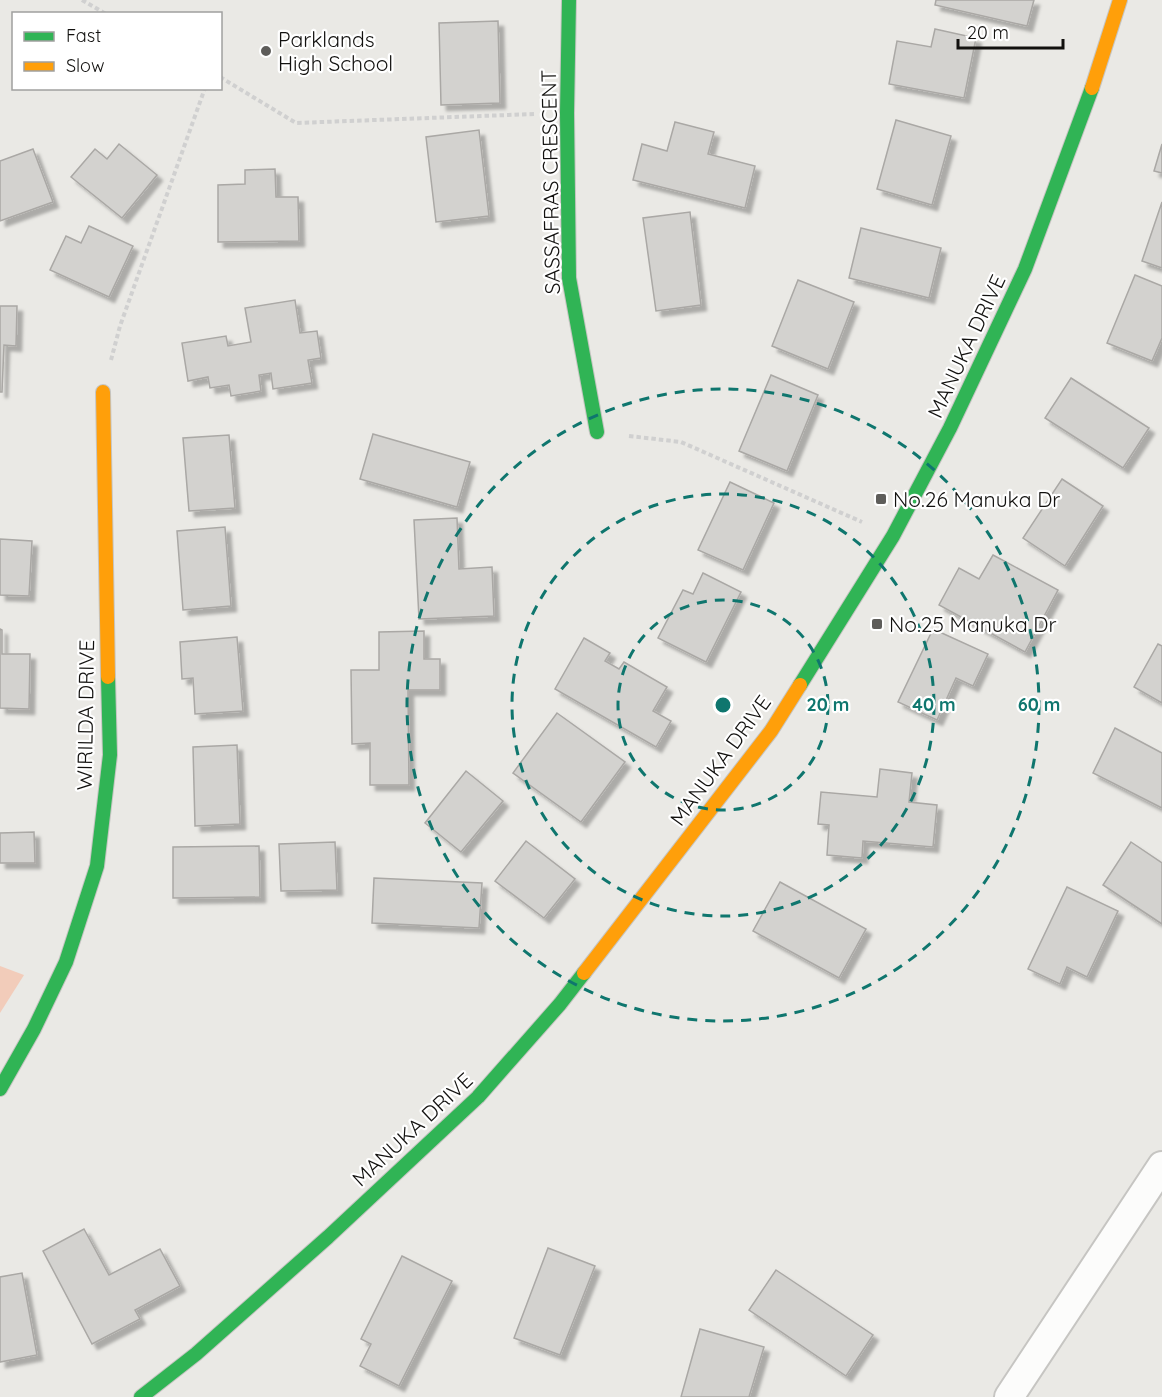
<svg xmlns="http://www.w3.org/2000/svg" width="1162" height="1397" font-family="Quicksand,sans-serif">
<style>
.green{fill:#f2ccba}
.building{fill:#d3d2cf;stroke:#aaa8a5;stroke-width:1.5;filter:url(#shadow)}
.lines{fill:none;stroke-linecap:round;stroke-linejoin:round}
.street-casing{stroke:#c6c5c2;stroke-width:32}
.fast-casing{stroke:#c6c5c2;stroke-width:16}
.slow-casing{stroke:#c6c5c2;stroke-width:16}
.path{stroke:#d0d0d0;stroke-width:4;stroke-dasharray:4.5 3;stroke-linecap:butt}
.street{stroke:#fcfcfb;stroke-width:28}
.fast{stroke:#30b455;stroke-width:14}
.slow{stroke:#ff9f0a;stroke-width:14}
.ring{fill:none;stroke:#0f766e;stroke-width:3;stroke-dasharray:10 8}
.poi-dot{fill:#5e5d5a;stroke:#fff;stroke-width:2}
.labels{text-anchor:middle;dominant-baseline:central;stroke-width:4.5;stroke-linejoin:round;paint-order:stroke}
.poi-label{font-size:21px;fill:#12110f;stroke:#fff;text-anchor:start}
.street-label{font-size:21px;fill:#12110f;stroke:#fff}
.centre{fill:#0f766e;stroke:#fff;stroke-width:3}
.ring-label{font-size:18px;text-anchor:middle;font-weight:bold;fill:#0f766e;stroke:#fff;stroke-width:4.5;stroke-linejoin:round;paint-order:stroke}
</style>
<defs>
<filter id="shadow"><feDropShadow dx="5.5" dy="5.5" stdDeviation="1.5" flood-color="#0004"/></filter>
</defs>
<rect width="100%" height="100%" fill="#eae9e5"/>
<path class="green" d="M0,966l24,9 -24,38z"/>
<g class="building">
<path d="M936,0h98l-7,26 -92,-21z"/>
<path d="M498,21l2,82 -59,2 -2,-82z"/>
<path d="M935,29l41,9 -12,60 -75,-14 8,-43 34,6z"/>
<path d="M896,120l55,16 -19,69 -55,-16z"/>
<path d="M675,122l39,10 -6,22 47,12 -10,42 -112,-28 9,-36 25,7z"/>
<path d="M479,130l10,86 -53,6 -10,-85z"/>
<path d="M119,144l38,31 -35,43 -51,-41 24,-28 12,10z"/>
<path d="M1162,144v29l-8,-2z"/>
<path d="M33,149l20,53 -53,19v-60z"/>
<path d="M275,169l1,28h22l1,44 -81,1v-57l27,-1v-14z"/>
<path d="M1162,202v66l-20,-7z"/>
<path d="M690,212l11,93 -45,6 -13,-93z"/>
<path d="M89,226l44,20 -24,51 -59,-27 16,-34 15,7z"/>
<path d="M861,228l80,20 -12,50 -80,-20z"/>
<path d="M1135,275l27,11v52l-10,23 -45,-18z"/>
<path d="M798,280l56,22 -26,67 -56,-23z"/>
<path d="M295,300l5,33 17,-2 4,27 -13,2 4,23 -39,6 -2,-16 -12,2 2,16 -30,5 -2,-11 -19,3 -2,-11 -20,4 -6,-38 44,-7 2,10 23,-4 -6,-34z"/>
<path d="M0,306h17l-1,40 -12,-1 -2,47h-2z"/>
<path d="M771,375l47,20 -31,76 -48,-20z"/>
<path d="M1071,378l78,50 -26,40 -78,-50z"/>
<path d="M373,434l97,28 -13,45 -97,-28z"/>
<path d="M229,435l6,73 -46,3 -6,-73z"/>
<path d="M1062,479l41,27 -38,60 -42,-28z"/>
<path d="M730,482l44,21 -31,67 -45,-20z"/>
<path d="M457,518l2,51 33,-2 2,49 -75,3 -5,-99z"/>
<path d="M225,527l6,79 -48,4 -6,-79z"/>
<path d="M0,539l32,2 -3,55 -29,-1z"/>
<path d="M993,555l65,35 -33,62 -86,-47 20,-37 20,11z"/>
<path d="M703,573l38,19 -35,70 -48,-24 25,-48 10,4z"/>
<path d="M0,629l2,1v24h28l-1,55 -29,-1z"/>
<path d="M933,629l55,25 -15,32 -17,-8 -19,42 -39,-18z"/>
<path d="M424,631v28h16v31h-32l1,95h-39v-42l-18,1 -1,-74h28v-38z"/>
<path d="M237,637l6,74 -48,3 -2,-36 -11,1 -2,-37z"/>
<path d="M584,638l26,15 -5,8 14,8 5,-7 43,25 -14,24 18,10 -15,26 -101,-58z"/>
<path d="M1158,644l4,2v57l-28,-16z"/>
<path d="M557,713l68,49 -44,60 -68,-49z"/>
<path d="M1115,728l47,25v55l-69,-35z"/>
<path d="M237,745l3,79 -45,2 -2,-79z"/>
<path d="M880,769l32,4 -3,29 28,3 -4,42 -70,-6 -1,17 -35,-3 2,-30 -11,-1 3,-32 56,5z"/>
<path d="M466,771l37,30 -42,51 -36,-29z"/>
<path d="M34,832l1,31h-35v-30z"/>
<path d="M526,841l49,38 -31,39 -49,-37z"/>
<path d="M335,842l2,48 -56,1 -2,-47z"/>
<path d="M1131,842l31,21v61l-59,-39z"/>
<path d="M259,846l1,51 -87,1v-51z"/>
<path d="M374,878l108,5 -3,45 -107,-5z"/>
<path d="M780,882l86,47 -27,49 -86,-47z"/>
<path d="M1067,887l51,24 -31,66 -20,-10 -7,17 -32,-15z"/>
<path d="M84,1229l25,46 51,-26 20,37 -45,24 5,9 -48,25 -49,-93z"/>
<path d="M548,1248l47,18 -35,89 -46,-17z"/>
<path d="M402,1256l50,25 -53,105 -39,-20 11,-22 -10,-5z"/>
<path d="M776,1270l97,65 -27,41 -97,-66z"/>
<path d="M22,1273l15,82 -37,7v-85z"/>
<path d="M700,1329l64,18 -15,50h-68z"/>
</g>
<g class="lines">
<g class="street-casing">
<path id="street" d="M1009,1397l153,-231"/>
</g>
<g class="fast-casing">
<g id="fast">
<path d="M569,0l-2,113 2,165 28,154"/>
<path d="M800,685l93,-149 57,-108 75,-159 67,-181"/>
<path d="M0,1089l34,-60 32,-67 31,-96 13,-111 -2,-78"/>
<path d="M141,1397l55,-43 132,-117 150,-140 82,-93 24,-31"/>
</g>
</g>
<g class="slow-casing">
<g id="slow">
<path d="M1092,88l28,-88"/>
<path d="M103,392l5,285"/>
<path d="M584,973l187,-242 29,-46"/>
</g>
</g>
<g class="path">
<path d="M82,0l24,14"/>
<path d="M220,77l76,46 238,-9"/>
<path d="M111,360l9,-34 85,-238"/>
<path d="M629,436l52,6 181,80"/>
</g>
<use href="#street" class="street"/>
<use href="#fast" class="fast"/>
<use href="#slow" class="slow"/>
</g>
<g class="ring">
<circle cx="723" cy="705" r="105"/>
<circle cx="723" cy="705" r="211"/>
<circle cx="723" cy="705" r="316"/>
</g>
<g class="poi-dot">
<circle cx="266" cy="51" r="6"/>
<rect x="875" y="493" width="12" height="12" rx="3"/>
<rect x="871" y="618" width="12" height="12" rx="3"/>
</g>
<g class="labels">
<g class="poi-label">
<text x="278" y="39">Parklands<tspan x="278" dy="24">High School</tspan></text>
<text x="893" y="499">No.26 Manuka Dr</text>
<text x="889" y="624">No.25 Manuka Dr</text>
</g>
<g class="street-label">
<text transform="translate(550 182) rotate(-91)">SASSAFRAS CRESCENT</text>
<text transform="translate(966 346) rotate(-65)">MANUKA DRIVE</text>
<text transform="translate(85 715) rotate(-89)">WIRILDA DRIVE</text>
<text transform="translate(720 760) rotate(-54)">MANUKA DRIVE</text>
<text transform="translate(412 1129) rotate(-43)">MANUKA DRIVE</text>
</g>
</g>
<circle cx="723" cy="705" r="9" class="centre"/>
<g class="ring-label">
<text x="828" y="711">20 m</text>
<text x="934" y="711">40 m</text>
<text x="1039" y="711">60 m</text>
</g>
<rect x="12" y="12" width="210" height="78" fill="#ffffff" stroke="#a0a09f" stroke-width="1.5"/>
<rect x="24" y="32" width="30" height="9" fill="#30b455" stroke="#a0a09f" stroke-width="1.5"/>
<text x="66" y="42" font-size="18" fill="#12110f">Fast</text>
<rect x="24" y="62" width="30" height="9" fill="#ff9f0a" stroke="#a0a09f" stroke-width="1.5"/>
<text x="66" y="72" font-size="18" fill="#12110f">Slow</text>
<path d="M958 39v9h105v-9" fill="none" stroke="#12110f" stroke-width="3"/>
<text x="967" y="39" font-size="18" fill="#12110f" stroke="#ffffff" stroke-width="4.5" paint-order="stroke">20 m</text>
</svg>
